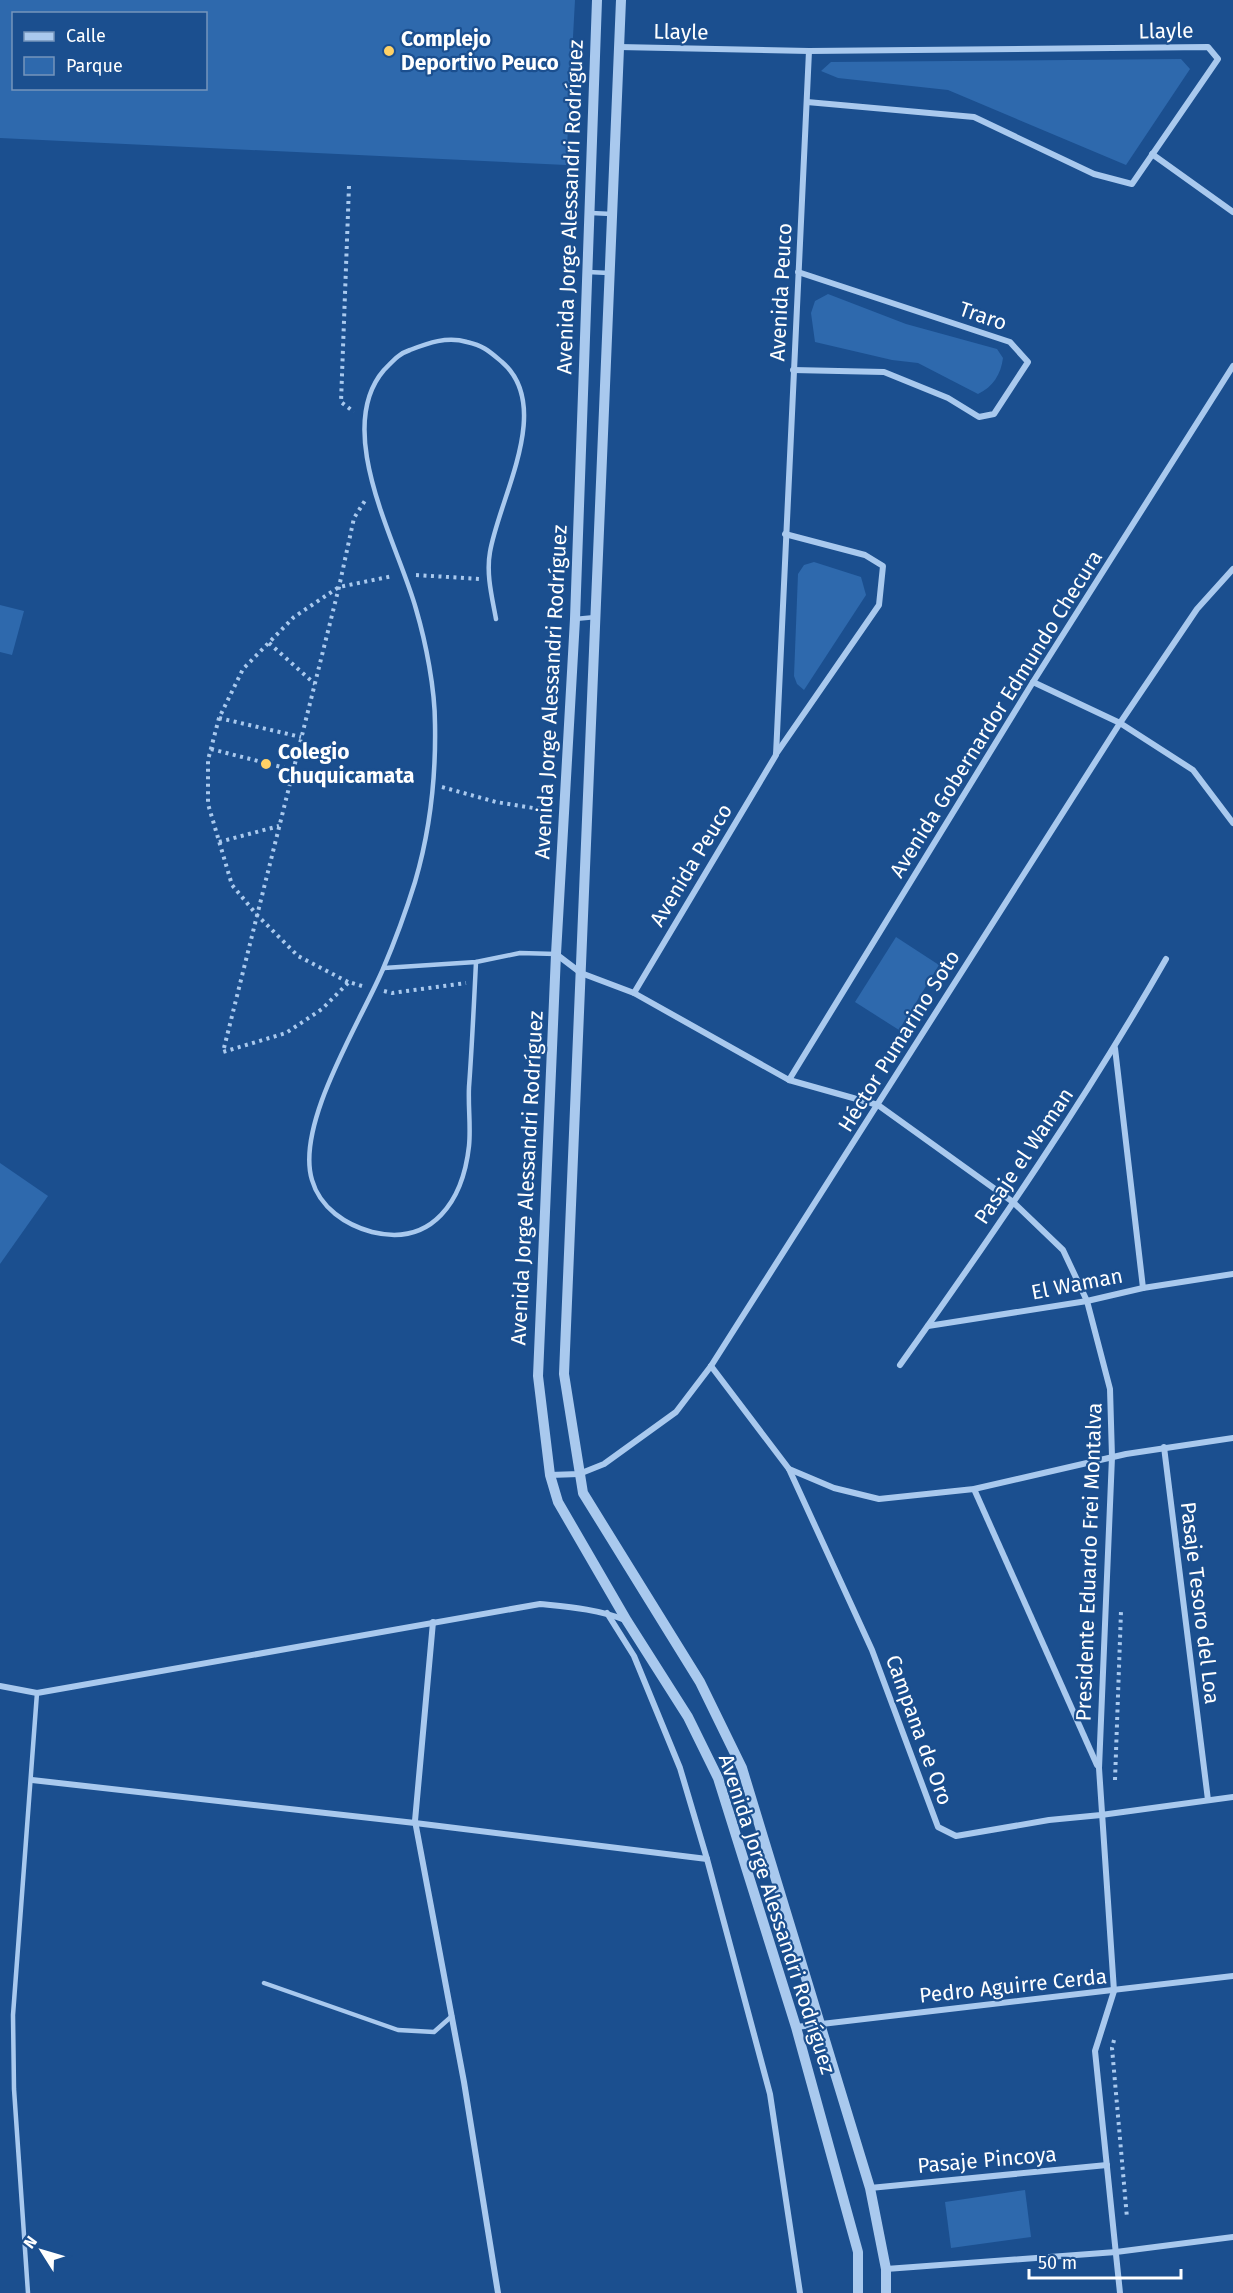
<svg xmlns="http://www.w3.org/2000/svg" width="1233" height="2293" font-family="'Fira Sans',sans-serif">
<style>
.green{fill:#2e69ad;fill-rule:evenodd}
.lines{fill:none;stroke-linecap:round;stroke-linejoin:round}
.path{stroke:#a9c9ee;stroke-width:4;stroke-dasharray:3 4.5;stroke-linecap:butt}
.service{stroke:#a9c9ee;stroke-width:4.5}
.minor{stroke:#a9c9ee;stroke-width:6}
.tertiary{stroke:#a9c9ee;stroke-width:10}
.poi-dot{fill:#ffd166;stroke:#1b4f8f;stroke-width:2}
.labels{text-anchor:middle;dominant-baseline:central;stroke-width:4.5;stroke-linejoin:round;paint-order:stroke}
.street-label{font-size:21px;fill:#fff;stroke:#1b4f8f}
.poi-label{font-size:21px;font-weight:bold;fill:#fff;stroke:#1b4f8f;text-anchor:start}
</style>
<rect width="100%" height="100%" fill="#1b4f8f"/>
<g class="green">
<path d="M0,0h575l-9,165 -566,-27zM14,14h192v74h-192z"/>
<path d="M1181,59l9,10 -64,96 -178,-75 -110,-12 -17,-7 10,-9z"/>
<path d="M828,294l78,30 91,25 6,9c-2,16 -10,29 -25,36l-60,-31 -26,-3 -77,-18 -4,-29 4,-12z"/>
<path d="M814,562l47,15 5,18 -62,95 -7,-6 -3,-8 4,-102 6,-9z"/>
<path d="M0,605l24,6 -12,44 -12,-3z"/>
<path d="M896,937l43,28 -40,65 -44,-28z"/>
<path d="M0,1163l48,33 -48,68z"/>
<path d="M1025,2190l6,47 -80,11 -6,-46z"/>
</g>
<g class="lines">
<g class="path">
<path d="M349,186l-8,216 13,10"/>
<path d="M416,575l64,4"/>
<path d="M269,643l46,41"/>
<path d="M219,718l82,19"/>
<path d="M211,749l82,21"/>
<path d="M442,787l54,15 56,9"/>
<path d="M219,842l60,-16"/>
<path d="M348,982l-50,-26 -41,-41 -25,-30 -24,-81v-44l11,-42 24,-49 51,-52 45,-30 54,-11"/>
<path d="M362,986l-13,-4 -27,27 -36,24 -63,19 116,-465 15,-69 12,-19"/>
<path d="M384,991l8,2 74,-10"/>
<path d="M1115,1780l6,-169"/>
<path d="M1114,2040l-2,8 15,170"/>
</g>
<g class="service">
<path d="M591,213l21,1"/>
<path d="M588,272l21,1"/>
<path d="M575,619l21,-2"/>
<path d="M476,962c-2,42 -4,84 -7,125 -1,20 2,40 0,59 -6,54 -36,101 -97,86 -26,-7 -52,-24 -60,-52 -17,-56 49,-159 71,-211 12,-28 23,-58 32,-87 15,-51 21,-104 20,-158 0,-35 -9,-81 -19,-115 -18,-65 -84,-179 -32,-239 9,-9 14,-16 26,-20 18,-7 37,-14 57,-8 17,4 22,9 35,20 52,45 -3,136 -12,190 -4,22 2,45 6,67"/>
<path d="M384,968l92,-6 44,-9 36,1"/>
<path d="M264,1983l134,47 36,2 18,-16"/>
<path d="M28,2293l-14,-204 -1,-74 24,-322"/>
</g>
<g class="minor">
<path d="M619,47l190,4 399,-4 10,12 -86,125 -38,-10 -120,-57 -167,-15"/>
<path d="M1152,154l81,58"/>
<path d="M793,370l91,2 64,26 31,19 15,-3 34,-52 -18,-20 -212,-70"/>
<path d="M1033,682l87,41 73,47 40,53"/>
<path d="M776,754l103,-149 4,-39 -18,-11 -80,-21"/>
<path d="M556,954l25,19 53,20 155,87 89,25 135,97 50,48 24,51 23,88 2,68 -13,311 15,223 -19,60 25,242"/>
<path d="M634,993l142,-238 33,-704"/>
<path d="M1115,1048l28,240"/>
<path d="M789,1080l244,-398 200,-316"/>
<path d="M928,1326l159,-25 56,-13 90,-14"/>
<path d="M900,1365c94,-132 186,-266 266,-406"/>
<path d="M711,1366l78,103 45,19 45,11 95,-10 152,-35 107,-16"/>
<path d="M1164,1447l44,353"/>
<path d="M789,1469l83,181 66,177 18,9 93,-16 52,-5 132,-18"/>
<path d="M550,1475l29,-1 25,-10 72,-52 35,-46 409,-643 77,-114 36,-40"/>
<path d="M974,1489l123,276"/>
<path d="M607,1613l27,43 46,112 27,91 63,235 30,199"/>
<path d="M433,1622l-18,199 49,261 34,211"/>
<path d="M0,1686l37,7 503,-89c29,3 57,5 85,16"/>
<path d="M32,1780l383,43 292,36"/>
<path d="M796,2027l437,-51"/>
<path d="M870,2188l237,-23"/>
<path d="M886,2269l230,-17 117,-15"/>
</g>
<g class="tertiary">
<path d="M597,0l-22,619 -19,335 -18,422 12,99 8,27 69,119 61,96 30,61 78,249 62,225v41"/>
<path d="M621,0l-57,1374 19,119 117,189 42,86 128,420 16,81v24"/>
</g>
</g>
<g class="poi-dot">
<circle cx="389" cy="51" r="6"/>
<circle cx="266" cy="764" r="6"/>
</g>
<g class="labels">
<g class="street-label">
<text transform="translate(1166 31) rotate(-1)">Llayle</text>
<text transform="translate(681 32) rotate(1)">Llayle</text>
<text transform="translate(570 207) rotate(-88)">Avenida Jorge Alessandri Rodríguez</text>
<text transform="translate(781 292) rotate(-87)">Avenida Peuco</text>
<text transform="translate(983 316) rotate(19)">Traro</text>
<text transform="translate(551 692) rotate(-87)">Avenida Jorge Alessandri Rodríguez</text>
<text transform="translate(996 714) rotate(-58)">Avenida Gobernardor Edmundo Checura</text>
<text transform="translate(691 865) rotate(-59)">Avenida Peuco</text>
<text transform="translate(899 1041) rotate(-58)">Héctor Pumarino Soto</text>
<text transform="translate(1024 1156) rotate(-56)">Pasaje el Waman</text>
<text transform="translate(527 1178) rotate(-87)">Avenida Jorge Alessandri Rodríguez</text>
<text transform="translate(1077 1284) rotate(-11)">El Waman</text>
<text transform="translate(1089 1562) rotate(-88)">Presidente Eduardo Frei Montalva</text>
<text transform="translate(1200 1603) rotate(83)">Pasaje Tesoro del Loa</text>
<text transform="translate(919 1730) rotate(70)">Campana de Oro</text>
<text transform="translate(777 1914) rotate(72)">Avenida Jorge Alessandri Rodríguez</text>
<text transform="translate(1013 1986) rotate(-6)">Pedro Aguirre Cerda</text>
<text transform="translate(987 2160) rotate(-5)">Pasaje Pincoya</text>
</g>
<g class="poi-label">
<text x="401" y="39">Complejo<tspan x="401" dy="24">Deportivo Peuco</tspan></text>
<text x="278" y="752">Colegio<tspan x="278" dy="24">Chuquicamata</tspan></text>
</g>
</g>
<rect x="12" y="12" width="195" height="78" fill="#1b4f8f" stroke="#7695bc" stroke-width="1.5"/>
<rect x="24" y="32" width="30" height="9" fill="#a9c9ee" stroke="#7695bc" stroke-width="1.5"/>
<text x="66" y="42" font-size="18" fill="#ffffff">Calle</text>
<rect x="24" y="57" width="30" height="18" fill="#2e69ad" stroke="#7695bc" stroke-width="1.5"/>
<text x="66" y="72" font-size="18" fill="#ffffff">Parque</text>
<g transform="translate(42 2251) rotate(307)" stroke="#1b4f8f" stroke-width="4.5" paint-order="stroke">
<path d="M0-4.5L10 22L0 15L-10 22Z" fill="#ffffff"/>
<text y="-9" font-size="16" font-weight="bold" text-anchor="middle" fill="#ffffff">N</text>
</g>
<path d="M1029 2269v9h152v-9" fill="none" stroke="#ffffff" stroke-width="3"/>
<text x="1038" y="2269" font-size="18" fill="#ffffff" stroke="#1b4f8f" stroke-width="4.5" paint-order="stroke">50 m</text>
</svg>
